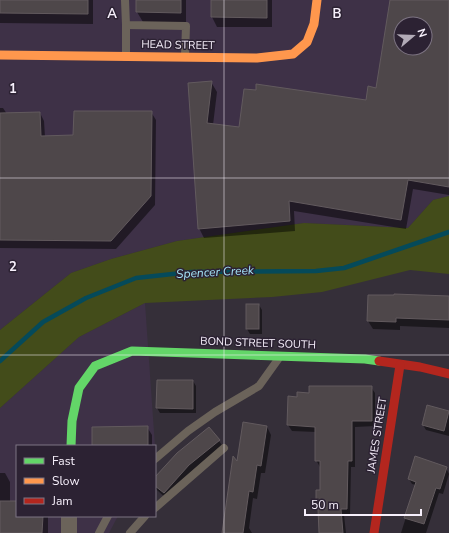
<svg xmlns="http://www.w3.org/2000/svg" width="449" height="533" font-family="'Nunito Sans',sans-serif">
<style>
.built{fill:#3e3147;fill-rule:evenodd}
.green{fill:#434c1a}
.shadow{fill:#0007;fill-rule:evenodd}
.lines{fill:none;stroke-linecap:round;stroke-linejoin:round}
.stream{stroke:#054a5a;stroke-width:4.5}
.building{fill:#4e474a;stroke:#625a5e;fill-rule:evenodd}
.lane{stroke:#6b635a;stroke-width:8}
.street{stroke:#6b635a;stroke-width:16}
.fast{stroke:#63d668;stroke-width:9}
.slow{stroke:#ff974d;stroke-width:9}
.jam{stroke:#b3261e;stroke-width:9}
.grid{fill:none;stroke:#f7f0fc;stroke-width:1;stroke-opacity:0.55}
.labels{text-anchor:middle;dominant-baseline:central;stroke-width:3;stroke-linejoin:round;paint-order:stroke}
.street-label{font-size:11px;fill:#f7f0fc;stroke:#2c2233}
.water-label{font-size:12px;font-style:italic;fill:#a3e4f7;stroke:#2c2233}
.grid-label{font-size:13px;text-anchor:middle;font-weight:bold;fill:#f7f0fc;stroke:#2c2233;stroke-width:3;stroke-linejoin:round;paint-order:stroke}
</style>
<rect width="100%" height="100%" fill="#352f39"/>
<g class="built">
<path d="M0,0h449v196l-16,4 -25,28 -104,-5 -127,18 -66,18 -40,14 -71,57zM401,24h24v24h-24z"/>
<path d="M145,303l10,143h-138v70h101l-9,17h-109v-125l79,-71z"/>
</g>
<path class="green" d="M449,196v78l-39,-4 -88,22 -50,5 -127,6 -66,34 -79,71v-78l71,-57 40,-14 66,-18 127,-18 104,5 25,-28z"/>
<g class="shadow">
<path d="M0,0h93v24l-93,-1z"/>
<path d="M137,0h49v22h-43l-6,-10z"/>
<path d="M212,0h60v27h-55l-5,-10z"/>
<path d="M391,0h58v195l-36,-6 -7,40 -112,-18 1,20 -91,7 -5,-10 -10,-144 22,-2 6,10 -4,33 27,3 127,-27 10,-12zM401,24h24v24h-24z"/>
<path d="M0,108h3l4,6 33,-1 4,8 1,16 29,-1 77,-24 5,8 -1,85 -39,44 -116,-1z"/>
<path d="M449,297v31l-49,-2v4l-27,-1 -5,-8z"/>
<path d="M247,305h12l3,5v24h-12l-3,-5z"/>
<path d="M193,381l3,5v27h-36l-3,-5z"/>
<path d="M371,387l4,6v33l-20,1v40h-4l-1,48h-6l2,18h-26l-1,-21 -2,-3 4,-18v-24h-1l-4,-7v-28l-24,-1 -4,-6 10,-27 12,-4z"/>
<path d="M427,406l22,6v24l-23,-6 -3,-5z"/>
<path d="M147,427l5,8v11h-59z"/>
<path d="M267,427l4,8 -6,38h-4l-4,26 -4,-1 -4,30 3,5h-29l15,-70z"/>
<path d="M219,441l5,7 -56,52 -11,-10 -2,-3v-8z"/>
<path d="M446,468l3,6 -6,20 -4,-1 -13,40h-25l15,-48 -4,-1 -3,-5z"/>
<path d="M0,473h5l5,9v20h7v14h31v17h-48z"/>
</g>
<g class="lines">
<path class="stream" d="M0,361l43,-39 43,-24 50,-20 55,-6 125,-1 28,-3 105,-36"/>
</g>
<g class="building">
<path d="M0,0h88v14l-88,-1z"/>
<path d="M136,0h45v13l-45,-1z"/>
<path d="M211,0h56v18l-56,-1z"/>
<path d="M390,0h59v187l-41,-7 -7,40 -112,-19 1,20 -92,8 -10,-146 24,-2 -5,42 32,4 5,-38 12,1v-6l110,16 2,-14 8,2zM401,24h24v24h-24z"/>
<path d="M74,111h78l-1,85 -40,45 -111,-1v-127l40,-1 1,24 32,-1z"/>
<path d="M394,294l55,2v24l-53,-2v4l-29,-1 1,-26h26z"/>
<rect x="246" y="304" width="13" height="25"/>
<path d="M157,380h36v29l-37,-1z"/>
<path d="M309,386h63v35h-20v40h-4l-1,48h-6l2,24h-24l-1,-24h-2v-19h4v-29h-5v-34l-28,-2 1,-29 9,1v-5l12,1z"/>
<path d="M427,405l22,6 -5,20 -22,-6z"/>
<path d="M243,422l24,4 -6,40 -4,-1 -4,27 -4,-1 -6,42h-21l11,-77 4,5z"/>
<path d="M148,426v20h-56v-19z"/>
<path d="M209,427l11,13 -31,25 -25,28 -9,-7v-9l22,-24z"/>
<path d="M415,456l32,11 -7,22 -4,-1 -12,36 -20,-6 12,-36 -8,-3z"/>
<path d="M0,501h17v15h26l-1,17h-42z"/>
</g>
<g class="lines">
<g class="lane">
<path d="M125,0l1,25 60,1 -1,30"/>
<path d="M126,25v32"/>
<path d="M155,459l33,-28 27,-19 44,-26 20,-28"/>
<path d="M155,508l69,-60"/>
<path d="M99,533l9,-17"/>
<path d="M130,533l15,-17"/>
</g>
<path class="street" d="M69,533v-17"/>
<path class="fast" d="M71,446l1,-25 7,-33 16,-22 37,-15 233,8 14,2"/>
<path class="slow" d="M0,55l257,3 36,-4 14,-12 7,-18 3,-24"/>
<g class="jam">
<path d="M379,361l41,6 29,7"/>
<path d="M374,533l26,-168"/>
</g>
</g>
<path class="grid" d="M224,0v533M0,178h449M0,355h449"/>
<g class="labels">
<g class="street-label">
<text transform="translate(178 45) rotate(1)">HEAD STREET</text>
<text transform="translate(258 343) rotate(2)">BOND STREET SOUTH</text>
<text transform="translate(377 435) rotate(-81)">JAMES STREET</text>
</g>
<g class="water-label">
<text transform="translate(215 272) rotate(-3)">Spencer Creek</text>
</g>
</g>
<g class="grid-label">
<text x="112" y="18">A</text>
<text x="337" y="18">B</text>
<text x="13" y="93">1</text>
<text x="13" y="271">2</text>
</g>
<rect x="16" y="445" width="140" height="72" fill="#2c2233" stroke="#7d7483"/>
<rect x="24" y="458" width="20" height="6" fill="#63d668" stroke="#7d7483"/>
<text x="52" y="465" font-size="12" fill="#f7f0fc">Fast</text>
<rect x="24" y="478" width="20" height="6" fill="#ff974d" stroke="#7d7483"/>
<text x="52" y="485" font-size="12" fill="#f7f0fc">Slow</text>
<rect x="24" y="498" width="20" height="6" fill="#b3261e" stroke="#7d7483"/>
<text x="52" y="505" font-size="12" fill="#f7f0fc">Jam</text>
<g transform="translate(413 36) rotate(71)"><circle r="19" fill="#2c2233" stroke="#7d7483"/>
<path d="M0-3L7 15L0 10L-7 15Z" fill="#b3acb8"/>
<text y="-6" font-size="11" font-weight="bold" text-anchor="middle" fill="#f7f0fc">N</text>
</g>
<path d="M305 509v6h116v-6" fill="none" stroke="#f7f0fc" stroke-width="2"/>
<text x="311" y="509" font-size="12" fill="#f7f0fc" stroke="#2c2233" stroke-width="3" paint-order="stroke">50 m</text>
</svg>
